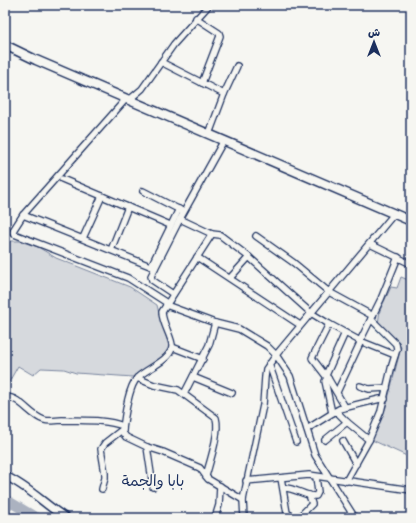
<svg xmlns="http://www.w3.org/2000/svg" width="416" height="523" font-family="'Indie Flower','Playpen Sans Arabic',sans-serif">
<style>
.green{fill:#d6d9dd;stroke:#78849e}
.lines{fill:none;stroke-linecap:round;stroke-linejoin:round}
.river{stroke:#abb2c0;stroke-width:10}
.minor-casing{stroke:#1b2f5e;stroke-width:8}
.tertiary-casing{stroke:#1b2f5e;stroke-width:10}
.secondary-casing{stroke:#1b2f5e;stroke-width:11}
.minor{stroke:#f6f6f2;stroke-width:5.5}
.tertiary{stroke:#f6f6f2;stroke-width:7}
.secondary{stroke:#f6f6f2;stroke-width:8}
.labels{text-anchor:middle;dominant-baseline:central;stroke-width:3;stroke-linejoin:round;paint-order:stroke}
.neighbourhood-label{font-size:15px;fill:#1b2f5e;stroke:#f6f6f2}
</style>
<rect width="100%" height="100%" fill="#f6f6f2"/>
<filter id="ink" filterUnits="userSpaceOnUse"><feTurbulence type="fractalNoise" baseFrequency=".025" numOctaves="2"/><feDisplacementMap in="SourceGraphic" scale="8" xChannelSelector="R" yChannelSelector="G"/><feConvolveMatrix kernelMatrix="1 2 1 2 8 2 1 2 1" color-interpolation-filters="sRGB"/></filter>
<g filter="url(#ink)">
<g class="green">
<path d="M5,241h15l18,6 18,11 74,29 27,18 4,17 9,25 -11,14 -26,16 -57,-4 -12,-4 -23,-1 -8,7 -15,-9 -13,23z"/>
<path d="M401,277l10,4v177l-39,-18 14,-33 15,-60 -23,-23 2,-14 11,-23 6,1z"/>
</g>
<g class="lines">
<path class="river" d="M5,499l32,19"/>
<g class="minor-casing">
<g id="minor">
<path d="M196,18l23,15 1,3 -18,47"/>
<path d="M161,62l63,32"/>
<path d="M126,99l-103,116 -9,14 -1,3 1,2 114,44 39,25"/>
<path d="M129,100l13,-11 32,-45 35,-39"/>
<path d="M209,134l15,-40 13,-28"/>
<path d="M62,179l108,46"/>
<path d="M143,191l39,20"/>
<path d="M23,215l132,53"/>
<path d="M180,219l32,15 8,1 29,22 62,56 18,11 31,17 21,-42 17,-42"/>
<path d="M212,234l-50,78c0,12 12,28 10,36 -3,13 -26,21 -35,30 -9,10 -12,37 -14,51v4l3,4 21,10 16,5 37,16 8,11 35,21"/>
<path d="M256,236l38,27 35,29 44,24"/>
<path d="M83,238l19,-42"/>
<path d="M370,244l41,20"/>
<path d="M111,250l17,-43"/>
<path d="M197,257l103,68"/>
<path d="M151,266l28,-57"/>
<path d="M230,278l19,-21"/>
<path d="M173,294l-21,-14 -1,-4 29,-57 44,-79"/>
<path d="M166,305l49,18 24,6 28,17 9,9 14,21 25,79 40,63"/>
<path d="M329,324l-17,34 17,22 16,27"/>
<path d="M360,341l35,14"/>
<path d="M172,347l31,12"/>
<path d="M269,364l27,78"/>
<path d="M326,375l19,-42"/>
<path d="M193,377l39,16"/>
<path d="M137,378l17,7 24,5 38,28c4,14 -6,43 -10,58"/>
<path d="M328,378l-3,3 7,32"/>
<path d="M360,386l9,3 18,-1"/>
<path d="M337,392l24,-51"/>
<path d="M184,394l25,-49 6,-22"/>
<path d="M5,397c16,0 24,18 39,23 6,2 12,0 18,0 21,1 42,-1 61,6"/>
<path d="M336,411l11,11 22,18"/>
<path d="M307,429l32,-20 41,-10h5"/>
<path d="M325,440l22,-18"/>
<path d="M343,441l13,23"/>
<path d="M147,447l6,40"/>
<path d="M281,478l6,35 8,5"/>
<path d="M246,481l63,-6 102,15"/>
<path d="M346,481l23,-41 12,-29 11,-46 5,-16 -1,-5 -25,-25"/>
<path d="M283,488c12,-1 22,9 33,8l2,-4 -2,-15"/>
<path d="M102,489l3,-11v-5l-4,-24 4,-6 18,-14"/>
<path d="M215,518l4,-13 1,-19"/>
<path d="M244,518l-1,-18 20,-95 2,-28 1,-8 10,-14 118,-141"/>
<path d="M298,518l14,-14 -3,-9"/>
</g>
</g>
<g class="tertiary-casing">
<path id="tertiary" d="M5,476c23,10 40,29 61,42"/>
</g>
<g class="secondary-casing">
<path id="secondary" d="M5,45l31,15 375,161"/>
</g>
<use href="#minor" class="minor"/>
<use href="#tertiary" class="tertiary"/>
<use href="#secondary" class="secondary"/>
</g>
</g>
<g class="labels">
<g class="neighbourhood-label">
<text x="153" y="482">بابا والجمة</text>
</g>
</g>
<rect width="416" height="523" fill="none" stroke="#f6f6f2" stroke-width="20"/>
<rect x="10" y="10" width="396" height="503" fill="none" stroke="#1b2f5e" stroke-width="1.5" filter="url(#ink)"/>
<g transform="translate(374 42)" stroke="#f6f6f2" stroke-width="3" paint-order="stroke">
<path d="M0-3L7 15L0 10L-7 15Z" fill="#1b2f5e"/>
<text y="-6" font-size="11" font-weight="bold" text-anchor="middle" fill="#1b2f5e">ش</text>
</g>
</svg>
